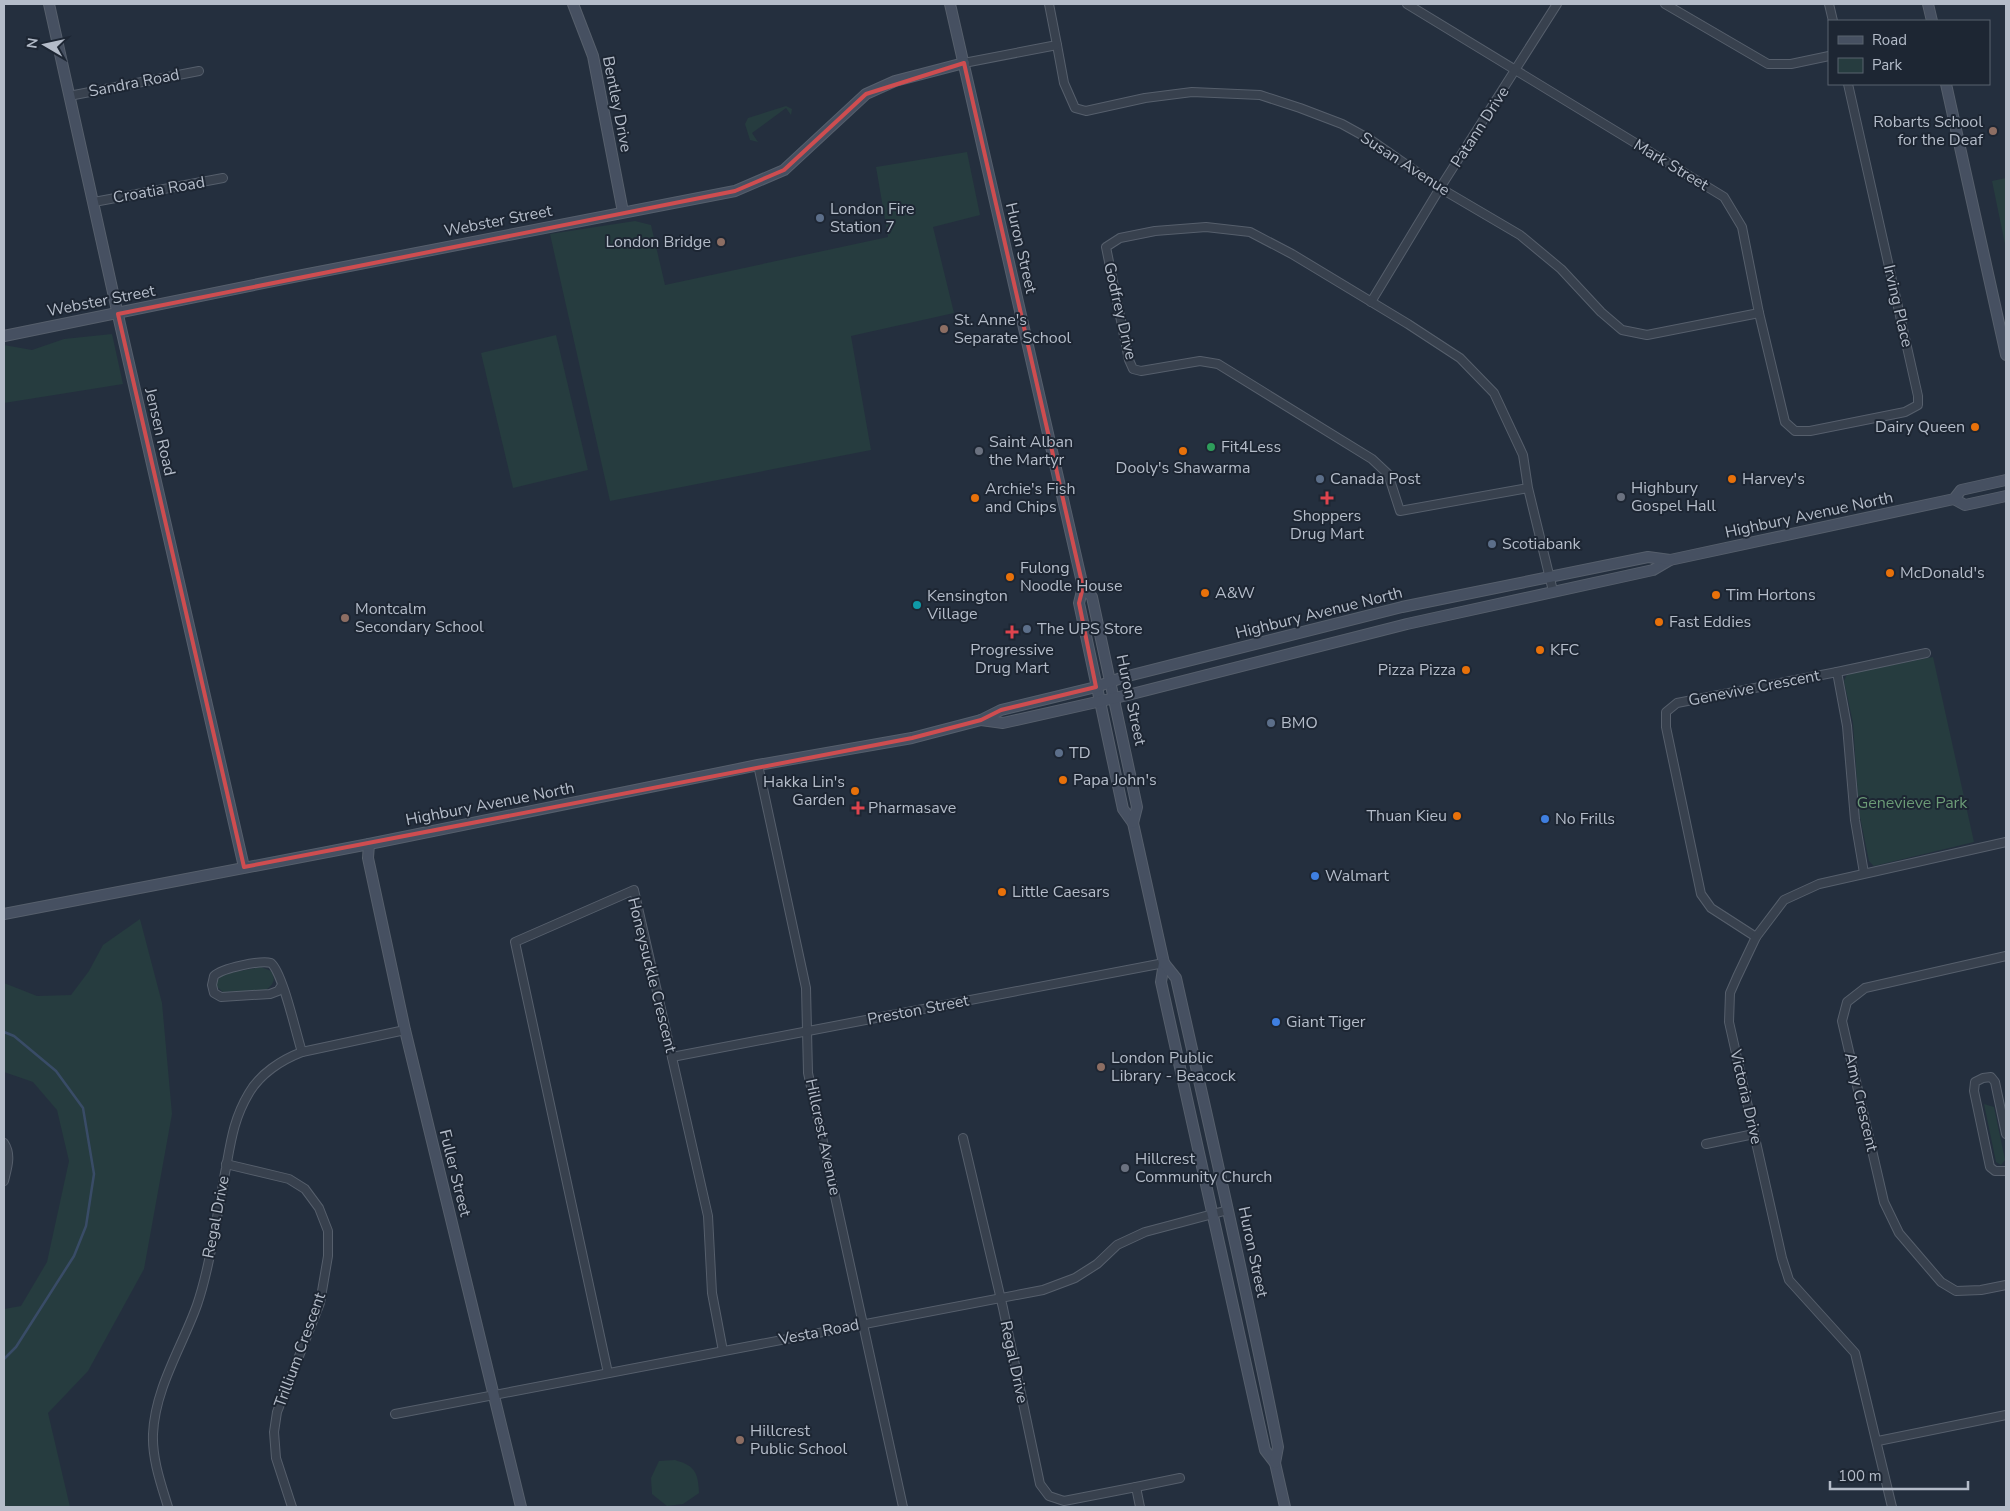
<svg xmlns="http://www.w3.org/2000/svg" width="2010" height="1511" font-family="'Nunito Sans',sans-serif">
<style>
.green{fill:#263c3f}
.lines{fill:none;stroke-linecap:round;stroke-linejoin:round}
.stream{stroke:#394c67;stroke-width:2.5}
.street-casing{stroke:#565f6c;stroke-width:10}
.secondary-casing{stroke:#565f6c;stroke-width:12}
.street{stroke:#38414e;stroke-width:8}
.secondary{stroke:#465061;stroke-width:10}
.marked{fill:none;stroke:#ce4d50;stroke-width:4;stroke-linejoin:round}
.education-dot{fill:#8d6e63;stroke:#1d2633;stroke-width:2}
.service-dot{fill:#5c6f8a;stroke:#1d2633;stroke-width:2}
.food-dot{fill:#e8710a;stroke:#1d2633;stroke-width:2}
.leisure-dot{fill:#2e9e5b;stroke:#1d2633;stroke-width:2}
.worship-dot{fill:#6b7280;stroke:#1d2633;stroke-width:2}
.health-dot{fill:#e0444e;stroke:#1d2633;stroke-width:2}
.culture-dot{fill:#0f9aa8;stroke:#1d2633;stroke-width:2}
.shop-dot{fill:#3f7fe0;stroke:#1d2633;stroke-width:2}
.labels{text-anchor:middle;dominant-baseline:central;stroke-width:4;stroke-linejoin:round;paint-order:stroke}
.street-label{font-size:16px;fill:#b4bcc9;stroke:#1d2633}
.poi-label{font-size:16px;fill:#b4bcc9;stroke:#1d2633;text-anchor:start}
.park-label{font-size:16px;fill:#6b9a76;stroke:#1d2633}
</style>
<rect width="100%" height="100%" fill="#242f3e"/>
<g class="green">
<path d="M786,106l6,3 -1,6 -5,-7 -34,25 6,9 -8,-2 -5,-16 3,-6z"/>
<path d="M967,152l13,63 -47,12 21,86 -103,23 20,114 -261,51 -60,-267 85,-13 16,4 14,60 223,-48 -12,-70z"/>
<path d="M2006,178v71l-14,-68z"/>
<path d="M112,334l11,50 -119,19v-58l28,5 32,-11z"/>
<path d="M556,335l32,135 -75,18 -32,-135z"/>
<path d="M1933,657l41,185 -100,24 -5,-5 -10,-49 -6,-89 -9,-42 3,-7z"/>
<path d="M140,919l22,84 10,111 -28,155 -56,102 -40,42 22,94h-66v-198l17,-3 26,-44 22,-101 -12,-51 -24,-28 -29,-10v-89l33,13 34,-1 18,-24 14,-26z"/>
<path d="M261,967l10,4c5,8 3,13 -5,19l-43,2 -6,-5v-7l6,-6z"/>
<path d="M1984,1104l10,3 11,53 -4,5 -5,-3z"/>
<path d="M675,1460c20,6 23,12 24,33l-16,11 -16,2 -15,-12 -1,-16 8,-17z"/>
</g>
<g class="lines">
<path class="stream" d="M4,1032l10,4 42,35 27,37 11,66 -8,52 -12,30 -58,91 -12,12"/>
<g class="street-casing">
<g id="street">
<path d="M1407,4l317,193 18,30 17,86 26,109 10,9h15l95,-19 13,-7v-9l-70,-312"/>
<path d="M1665,4l103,60h23l38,-8"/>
<path d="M1829,4l4,17"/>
<path d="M1057,45l7,38 11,25 11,3 59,-13 47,-6 68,3 40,13 42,16 29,16 69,48 80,47 41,34 40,43 21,18 25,5 112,-22"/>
<path d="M964,63l93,-18 -8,-41"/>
<path d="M69,96l130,-25"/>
<path d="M94,202l129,-24"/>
<path d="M1371,302l69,-114 117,-184"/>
<path d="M1528,488l-128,23 -12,-37 -16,-15 -154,-95 -18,-3 -59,10 -8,-2 -4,-9 -23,-113 14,-9 35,-7 51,-4 44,5 42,22 116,70 52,34 34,35 29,62 5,33 25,103"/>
<path d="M1837,672l89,-19"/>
<path d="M758,765l48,223 2,85 95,434"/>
<path d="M1756,937l-45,-29 -10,-14 -35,-167v-15l11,-9 160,-31 10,54 8,94 9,53"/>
<path d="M2006,956l-141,32 -18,14 -5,19 42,181 15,31 42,49 15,9 25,-1 25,-5"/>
<path d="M282,985l-4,6 -8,3 -49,3 -7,-4 -2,-8 2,-9c8,-8 47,-16 57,-13 12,10 25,71 31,89"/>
<path d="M672,1057l492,-94"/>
<path d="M2006,1134l-11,-52 -4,-5 -8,1 -8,4 -1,9 16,76 5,4h11"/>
<path d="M963,1138l40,170 37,176 9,12 15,5 72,-14 4,20"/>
<path d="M4,1143c8,12 3,25 0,38"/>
<path d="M1706,1144l48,-10"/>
<path d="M226,1164l63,15 16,10 14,19 9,23v25l-8,47 -43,109 -3,20 2,26 16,49"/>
<path d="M608,1373l-93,-431 119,-52 74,326 4,77 11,58"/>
<path d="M395,1414l648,-124 32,-12 22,-14 20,-19 28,-13 83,-22"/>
<path d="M1878,1441l128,-26"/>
<path d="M1136,1487l44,-9"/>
<path d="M168,1507c-7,-23 -16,-48 -15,-73 2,-46 29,-87 44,-129 14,-41 20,-93 29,-137 5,-28 8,-50 23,-75 11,-19 32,-33 53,-41l103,-22"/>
<path d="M1892,1507l-37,-154 -66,-73 -7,-22 -53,-236 1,-29 7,-16 19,-40 28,-37 35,-16 187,-42"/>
</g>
</g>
<g class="secondary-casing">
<g id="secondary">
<path d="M49,4l71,320 124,543"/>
<path d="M573,4l20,52 30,156"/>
<path d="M950,4l133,583 -4,16 44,206 10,14 31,140 -3,19 104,468 10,13 10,44"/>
<path d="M1928,4l4,17"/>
<path d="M1946,84l60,271"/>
<path d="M4,336l299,-61 432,-84 49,-21 82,-76 29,-13 69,-18"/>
<path d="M1954,499l11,6 41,-9"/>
<path d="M1083,587l9,10 45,210 -4,16"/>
<path d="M981,720l22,3 125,-28 279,-71 246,-54 17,-10 284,-61 7,-9 45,-10"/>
<path d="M369,844l-1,14 37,172 116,477"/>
<path d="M4,914l365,-70 389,-79 154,-27 69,-18 20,-10 95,-23 28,-10 278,-70 246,-50 22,3"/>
<path d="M1164,963l12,15c35,156 71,312 102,469l-3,16"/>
</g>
</g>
<use href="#street" class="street"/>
<use href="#secondary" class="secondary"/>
</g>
<path class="marked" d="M964,63l119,524 -4,16 17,84 -95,23 -20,10 -69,18 -668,129 -126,-553 617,-123 49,-21 82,-76z"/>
<g class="education-dot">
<circle cx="1993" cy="131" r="5"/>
<circle cx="721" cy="242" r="5"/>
<circle cx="944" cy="329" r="5"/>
<circle cx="345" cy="618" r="5"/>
<circle cx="1101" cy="1067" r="5"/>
<circle cx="740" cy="1440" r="5"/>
</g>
<g class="service-dot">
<circle cx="820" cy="218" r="5"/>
<circle cx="1320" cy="479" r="5"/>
<circle cx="1492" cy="544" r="5"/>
<circle cx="1027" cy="629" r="5"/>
<circle cx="1271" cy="723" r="5"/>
<circle cx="1059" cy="753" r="5"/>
</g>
<g class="food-dot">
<circle cx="1975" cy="427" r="5"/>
<circle cx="1183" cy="451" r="5"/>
<circle cx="1732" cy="479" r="5"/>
<circle cx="975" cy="498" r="5"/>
<circle cx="1890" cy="573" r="5"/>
<circle cx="1010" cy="577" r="5"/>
<circle cx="1205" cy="593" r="5"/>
<circle cx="1716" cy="595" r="5"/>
<circle cx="1659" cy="622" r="5"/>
<circle cx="1540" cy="650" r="5"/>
<circle cx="1466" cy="670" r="5"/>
<circle cx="1063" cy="780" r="5"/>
<circle cx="855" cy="791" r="5"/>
<circle cx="1457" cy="816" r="5"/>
<circle cx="1002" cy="892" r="5"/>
</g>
<circle class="leisure-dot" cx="1211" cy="447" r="5"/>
<g class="worship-dot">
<circle cx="979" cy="451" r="5"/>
<circle cx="1621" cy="497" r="5"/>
<circle cx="1125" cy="1168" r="5"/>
</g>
<g class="health-dot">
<path d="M1324.5 490.5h5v5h5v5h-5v5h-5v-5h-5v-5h5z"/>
<path d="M1009.5 624.5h5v5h5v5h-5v5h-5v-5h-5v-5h5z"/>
<path d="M855.5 800.5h5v5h5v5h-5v5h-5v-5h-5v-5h5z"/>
</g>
<circle class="culture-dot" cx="917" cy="605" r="5"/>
<g class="shop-dot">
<circle cx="1545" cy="819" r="5"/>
<circle cx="1315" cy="876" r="5"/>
<circle cx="1276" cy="1022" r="5"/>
</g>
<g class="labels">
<g class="street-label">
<text transform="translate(134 83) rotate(-11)">Sandra Road</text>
<text transform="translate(617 104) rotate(79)">Bentley Drive</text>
<text transform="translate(1480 127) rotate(-57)">Patann Drive</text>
<text transform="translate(1405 164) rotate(33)">Susan Avenue</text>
<text transform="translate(1671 165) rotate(31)">Mark Street</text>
<text transform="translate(159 190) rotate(-10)">Croatia Road</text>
<text transform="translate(498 221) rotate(-11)">Webster Street</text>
<text transform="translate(1021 248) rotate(77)">Huron Street</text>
<text transform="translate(101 301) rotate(-11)">Webster Street</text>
<text transform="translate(1898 306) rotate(77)">Irving Place</text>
<text transform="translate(1120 311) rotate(77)">Godfrey Drive</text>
<text transform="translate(160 432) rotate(77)">Jensen Road</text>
<text transform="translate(1809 515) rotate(-12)">Highbury Avenue North</text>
<text transform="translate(1319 613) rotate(-14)">Highbury Avenue North</text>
<text transform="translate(1754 688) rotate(-11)">Genevive Crescent</text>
<text transform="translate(1131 700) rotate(78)">Huron Street</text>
<text transform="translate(490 804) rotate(-11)">Highbury Avenue North</text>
<text transform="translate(652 975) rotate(76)">Honeysuckle Crescent</text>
<text transform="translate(918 1010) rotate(-11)">Preston Street</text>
<text transform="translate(1746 1097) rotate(77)">Victoria Drive</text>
<text transform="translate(1861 1102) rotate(77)">Amy Crescent</text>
<text transform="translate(823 1137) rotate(78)">Hillcrest Avenue</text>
<text transform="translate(455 1173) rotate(76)">Fuller Street</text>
<text transform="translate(216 1217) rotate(-79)">Regal Drive</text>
<text transform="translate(1253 1252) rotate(78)">Huron Street</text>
<text transform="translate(819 1332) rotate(-11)">Vesta Road</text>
<text transform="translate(300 1350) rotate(-70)">Trillium Crescent</text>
<text transform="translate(1014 1362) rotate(78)">Regal Drive</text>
</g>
<g class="poi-label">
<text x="1983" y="122" text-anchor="end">Robarts School<tspan x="1983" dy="18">for the Deaf</tspan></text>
<text x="830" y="209">London Fire<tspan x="830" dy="18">Station 7</tspan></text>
<text x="711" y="242" text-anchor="end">London Bridge</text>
<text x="954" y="320">St. Anne's<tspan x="954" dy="18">Separate School</tspan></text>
<text x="1965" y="427" text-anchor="end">Dairy Queen</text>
<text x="989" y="442">Saint Alban<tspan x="989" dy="18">the Martyr</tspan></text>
<text x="1221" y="447">Fit4Less</text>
<text x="1183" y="468" text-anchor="middle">Dooly's Shawarma</text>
<text x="1330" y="479">Canada Post</text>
<text x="1742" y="479">Harvey's</text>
<text x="1631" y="488">Highbury<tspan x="1631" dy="18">Gospel Hall</tspan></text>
<text x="985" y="489">Archie's Fish<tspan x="985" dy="18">and Chips</tspan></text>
<text x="1327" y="516" text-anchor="middle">Shoppers<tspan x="1327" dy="18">Drug Mart</tspan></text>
<text x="1502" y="544">Scotiabank</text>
<text x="1020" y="568">Fulong<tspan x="1020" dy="18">Noodle House</tspan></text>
<text x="1900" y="573">McDonald's</text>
<text x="1215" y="593">A&amp;W</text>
<text x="1726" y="595">Tim Hortons</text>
<text x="927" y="596">Kensington<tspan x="927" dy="18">Village</tspan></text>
<text x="355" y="609">Montcalm<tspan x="355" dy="18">Secondary School</tspan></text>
<text x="1669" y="622">Fast Eddies</text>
<text x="1037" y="629">The UPS Store</text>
<text x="1012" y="650" text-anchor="middle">Progressive<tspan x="1012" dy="18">Drug Mart</tspan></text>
<text x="1550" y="650">KFC</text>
<text x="1456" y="670" text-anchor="end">Pizza Pizza</text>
<text x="1281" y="723">BMO</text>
<text x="1069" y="753">TD</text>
<text x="1073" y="780">Papa John's</text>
<text x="845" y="782" text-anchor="end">Hakka Lin's<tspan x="845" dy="18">Garden</tspan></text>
<text x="868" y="808">Pharmasave</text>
<text x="1447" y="816" text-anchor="end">Thuan Kieu</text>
<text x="1555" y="819">No Frills</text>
<text x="1325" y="876">Walmart</text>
<text x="1012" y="892">Little Caesars</text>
<text x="1286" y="1022">Giant Tiger</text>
<text x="1111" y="1058">London Public<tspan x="1111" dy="18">Library - Beacock</tspan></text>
<text x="1135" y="1159">Hillcrest<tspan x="1135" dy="18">Community Church</tspan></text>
<text x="750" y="1431">Hillcrest<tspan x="750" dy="18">Public School</tspan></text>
</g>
<g class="park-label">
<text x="1912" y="803">Genevieve Park</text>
</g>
</g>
<rect width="2010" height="1511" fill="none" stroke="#b4bcc9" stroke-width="10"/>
<rect x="1828" y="20" width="162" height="65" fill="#1d2633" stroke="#59626f"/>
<rect x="1838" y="36" width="25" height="8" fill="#465061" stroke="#59626f"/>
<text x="1872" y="45" font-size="15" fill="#b4bcc9">Road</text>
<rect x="1838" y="58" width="25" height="15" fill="#263c3f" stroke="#59626f"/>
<text x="1872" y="70" font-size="15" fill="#b4bcc9">Park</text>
<g transform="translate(45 45) rotate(279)" stroke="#1d2633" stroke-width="4" paint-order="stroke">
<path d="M0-4L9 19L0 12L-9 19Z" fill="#b4bcc9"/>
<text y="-8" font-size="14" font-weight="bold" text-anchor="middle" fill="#b4bcc9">N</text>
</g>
<path d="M1830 1481v8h138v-8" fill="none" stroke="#b4bcc9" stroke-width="2.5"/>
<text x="1838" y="1481" font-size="15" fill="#b4bcc9" stroke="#1d2633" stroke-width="4" paint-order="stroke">100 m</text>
</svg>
